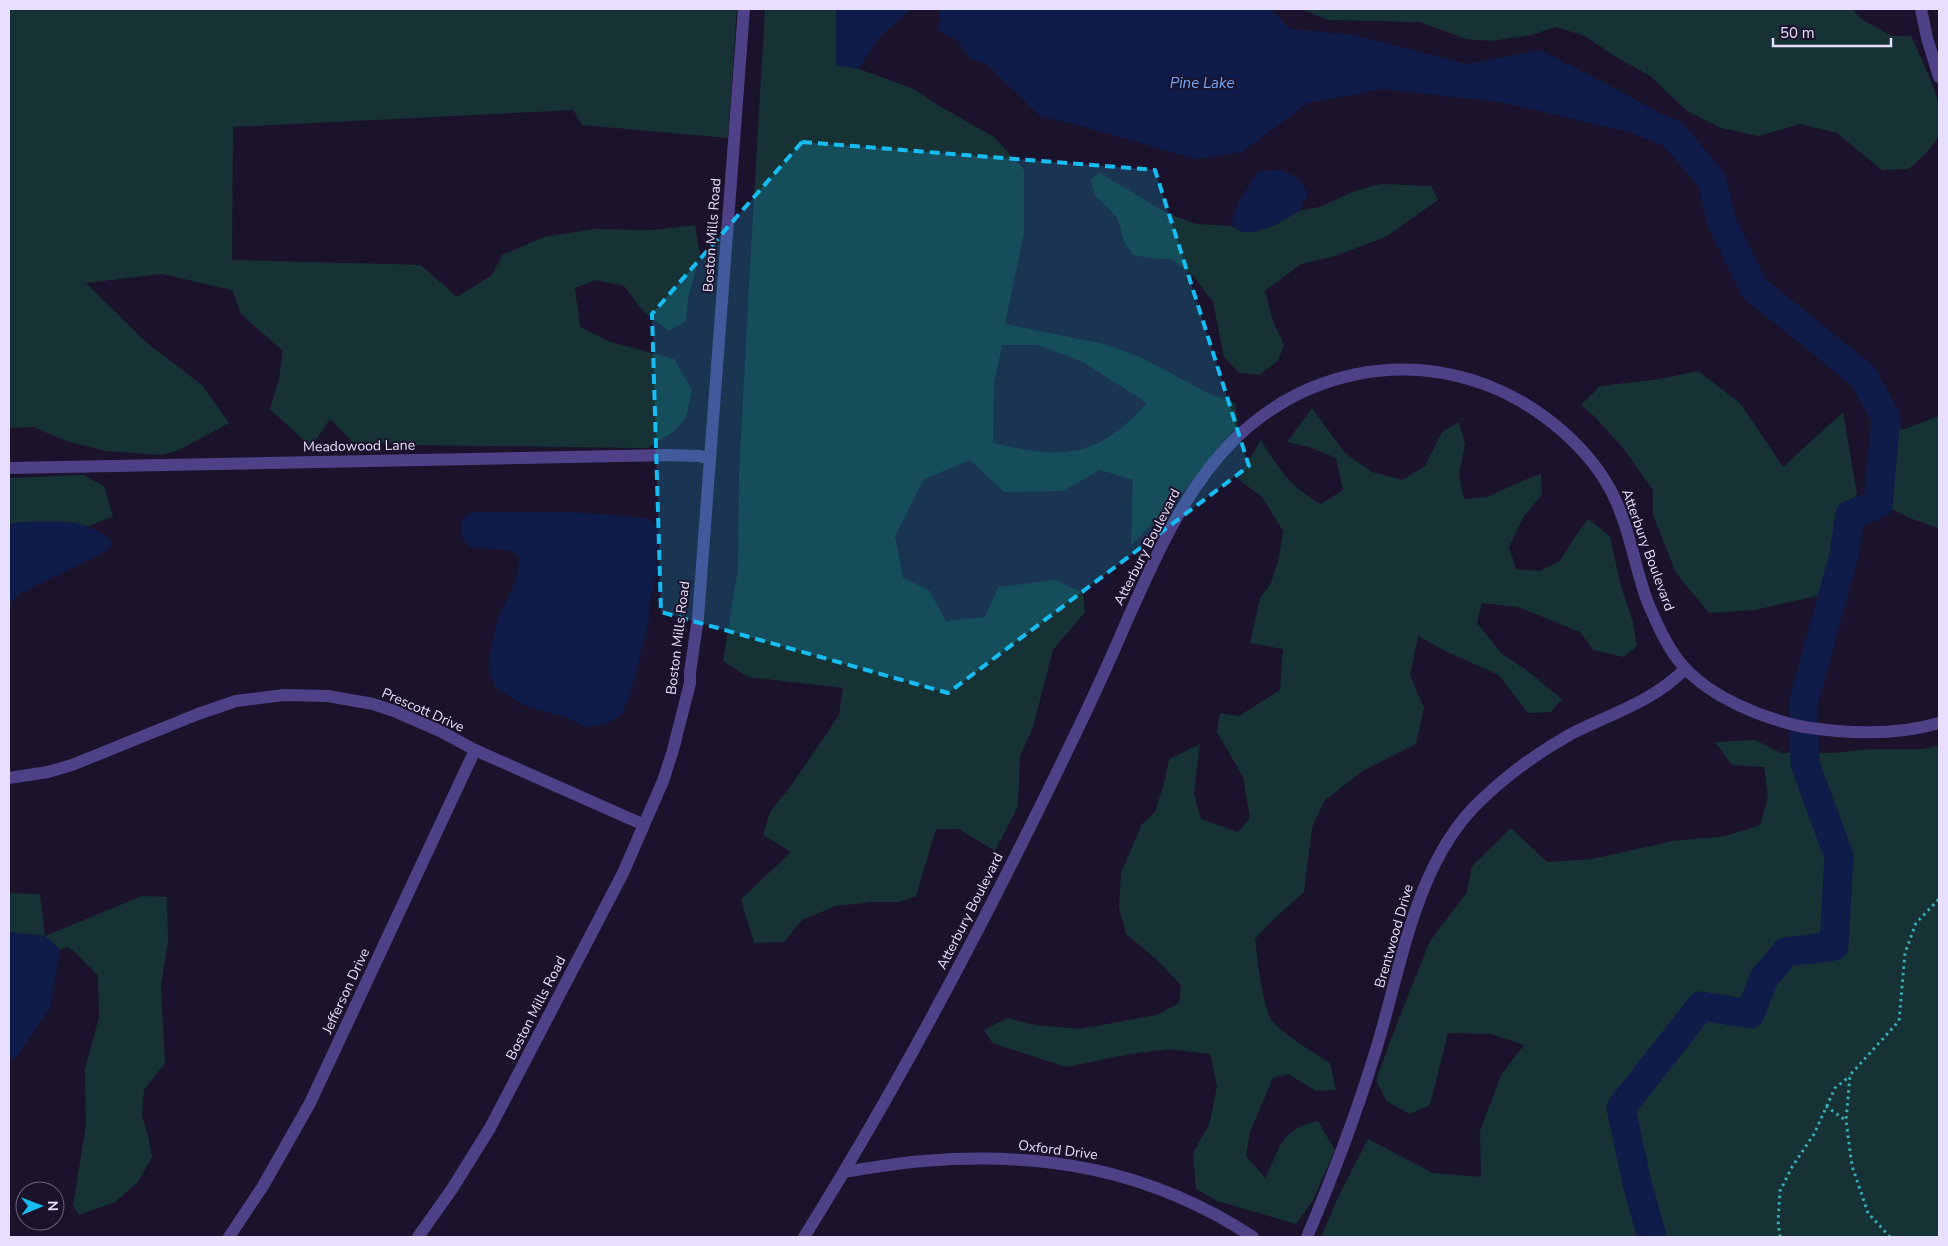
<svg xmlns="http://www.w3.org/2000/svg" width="1948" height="1246" font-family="'Nunito Sans',sans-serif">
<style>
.green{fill:#163235;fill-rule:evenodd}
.water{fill:#0f1b49}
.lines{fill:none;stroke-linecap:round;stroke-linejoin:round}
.river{stroke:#0f1b49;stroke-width:29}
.path{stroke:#38adb8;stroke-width:3;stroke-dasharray:2.5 4;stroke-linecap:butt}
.minor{stroke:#4e4188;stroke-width:12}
.marked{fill:#16bcf2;fill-opacity:0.2;stroke:#16bcf2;stroke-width:4;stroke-dasharray:10 6;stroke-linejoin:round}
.labels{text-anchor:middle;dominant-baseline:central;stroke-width:4;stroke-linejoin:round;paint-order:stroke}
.street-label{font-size:14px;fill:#e7dffd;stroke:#1b132b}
.water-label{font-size:15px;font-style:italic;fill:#73a7f7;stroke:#1b132b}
</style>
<rect width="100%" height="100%" fill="#1b132b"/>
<g class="green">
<path d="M9,9h728l-9,129 -146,-13 -9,-15 -340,17 -1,133 189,5 36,32 35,-22 10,-20 42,-18 50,-8 59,1 42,-5 5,30 -12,43 -2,23 -17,10 -26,-20 -19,-25 -28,-6 -21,8 5,39 30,15 64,17 18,31 -6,28 -13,14 -25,16 -234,-3 -61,-3 -23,-23 -19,28 -41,-38 9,-30 4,-28 -42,-37 -9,-24 -70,-16 -76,9 62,61 54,41 27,38 -50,27 -17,5 -56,-4 -40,-10 -33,-14 -24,1z"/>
<path d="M765,9h71v56l23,4 55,20 22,15 58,33 30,33v62l-19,92 99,20 36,13 70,37 25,9 3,22 -51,63 -56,57 2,-65 -33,-10 -37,21 -59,1 -34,-32 -46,19 -29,57 8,42 26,12 17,31 39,-4 13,-30 57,-7 28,13 2,19 -32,38 -20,77 -13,29 -2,50 -23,45 -36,-22h-23l-20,67 -17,6h-26l-37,4 -34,14 -18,22 -30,1 -13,-44 50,-47 -28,-17 7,-23 21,-26 48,-71 4,-27 -95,-11 -25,-16 15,-92 1,-93 10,-192zM1002,345h36l45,17 64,41c-8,8 -16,17 -25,24 -40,35 -83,27 -129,16l1,-60z"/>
<path d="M1301,9h550l12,11 29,16h19c11,25 36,70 28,97 -4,14 -20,26 -30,36l-27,1 -45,-37 -37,-9 -41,12 -38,-8 -34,-17 -37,-35 -34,-19 -31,-21 -29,-9 -25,8 -40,6 -25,-2 -46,-17 -92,-2z"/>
<path d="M1100,173l65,39 31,12 36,2 10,6h12l21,-7 24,-14 21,-4 32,-15 28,-8 51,2 7,14 -51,36 -51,20 -35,8 -36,27 8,30 11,24 -6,16 -19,14 -20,-2 -15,-16 -11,-55 -19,-25 -22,-18 -22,-1 -17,-3c-3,-4 -6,-9 -9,-14 -3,-7 -3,-16 -7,-23 -12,-18 -23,-14 -26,-39z"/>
<path d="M1698,371l42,32 43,64 60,-55 14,82 -17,24 -4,39 -19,39 -63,14 -45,3 -33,-40 -23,-58v-25l-29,-41 -30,-33 -13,-11 19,-19 60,-7z"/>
<path d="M1312,408l33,45 27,19 30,8 23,-14 17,-34 17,-10 6,22 -6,31 5,24 23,-2 37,-17 17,-6 1,20 -19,24 -14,29 7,22 24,2 20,-10 14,-23 14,-19 22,17 10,47 13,39 4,24 -13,11 -31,-7 -13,-18 -62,-25 -36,-4 -5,20 24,30 24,16 37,30 -11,13 -23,1 -29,-38 -52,-23 -29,-16 -8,39 14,33 -8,36 -55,28 -37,29 -12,27 -8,64 -30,27 -19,20c2,16 8,73 18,83 14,15 40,30 57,41l6,27 -20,1 -28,-17 -15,4 -23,54 -4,24 19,22c17,-31 13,-48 53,-57l17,29 -23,52 -16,22 -79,-23 -21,-12 -3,-36 17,-31 7,-36 -7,-32 -42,-5 -38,5 -64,13 -74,-24 -8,-13 23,-12 29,7 44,4 77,-14 22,-12 2,-18 -25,-26 -30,-25 -7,-26 2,-35 21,-49 13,-12 10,-32 4,-21 31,-15 -6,49 7,26 37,13 12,-14 -7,-41 -26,-45 3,-19 19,3 41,-26 3,-41 -33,-6 10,-45 11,-15 8,-26 4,-26 -21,-34 -24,-18 23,-39c15,26 32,50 60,64l22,-14 -7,-32 -27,-11 -22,-5z"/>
<path d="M1939,416v112l-30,-10 -17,-9 -14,-5 8,-86 16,12z"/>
<path d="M83,475l21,11 9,30 -24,10 -21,-4 -59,2v-46z"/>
<path d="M1755,740l26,13h52l38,-4h53l15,-4v492h-618l18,-42 29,-56 65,34 48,4 -1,-46 21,-56 23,-30 -33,-11 -43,-1 -18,72 -20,9 -24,-13 -10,-21 23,-62 31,-77 37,-49 5,-26 39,-38 36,34 45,-3 81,-18 53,-5 34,-11 8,-28 -4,-30 -32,-2 -17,-23z"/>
<path d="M9,893l31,1 5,42 97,-40 25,1 1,43 -7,46 4,77 -21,27 -2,26 6,19 4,22 -15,26 -22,19 -36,13 -6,-10 13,-80 -1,-56 14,-52 -1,-41 -22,-23 -9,-6 -7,3 -15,-14 -36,-4z"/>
</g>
<g class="water">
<path d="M836,9h75l-34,31 -18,29 -23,-4z"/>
<path d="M939,9h332l19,20 64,6 113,29 73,-14 84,43 56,32 -13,19 -34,-11 -133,-31 -118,-13 -74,14 -66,49 -46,7 -126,-36 -29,-6 -55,-53 -17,-6 -12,-18 -20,-10 4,-9z"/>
<path d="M1283,170l16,9 9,14 -9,18 -24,14 -22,7h-11l-10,-6c0,-20 16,-39 27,-55z"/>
<path d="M472,512h97l56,4 24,3 10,9 -3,29 1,13 -8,37v14l-17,68 -9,24 -17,11 -21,3 -17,-9 -42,-12 -30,-18 -7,-15v-15l9,-40 15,-30 5,-16 1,-16 -11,-6 -39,-3 -7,-10 -1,-17z"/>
<path d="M21,522c34,0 65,-6 91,20l-1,5 -10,7 -80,39 -12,11v-80z"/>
<path d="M9,932l36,4 15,14 -10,58 -35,51h-6z"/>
</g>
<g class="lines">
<path class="river" d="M1638,120l35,14 39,47 9,39 34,69 108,87 23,42 -8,86 -28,11 -6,40 -41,149 2,60 34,92 -5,90 -48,6 -22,26 -14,36 -49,-8 -80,102 16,75 15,54"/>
<g class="path">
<path d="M1826,1106l19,14"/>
<path d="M1780,1237l-2,-16 2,-30 12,-24 22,-33 21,-46 15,-12"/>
<path d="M1890,1237l-22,-24 -16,-47 -6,-46 4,-45 49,-54 6,-68 11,-30 23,-24"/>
</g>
<g class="minor">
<path d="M1921,9l6,29 12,39"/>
<path d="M9,468l660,-13 31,1 10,3"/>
<path d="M9,778l39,-6 24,-7 126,-51 38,-13 48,-6 44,1 45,8 21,7 48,21 33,18 167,74"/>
<path d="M844,1172c26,-4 53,-9 79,-11 121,-10 228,9 330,76"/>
<path d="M229,1237l34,-51 47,-83 165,-353"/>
<path d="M418,1237l34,-48 38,-61 133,-255 40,-92 10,-31 17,-67v-11l8,-54 46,-609"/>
<path d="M804,1237c100,-160 187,-327 268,-496 20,-41 39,-83 57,-125 28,-63 57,-129 107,-178 69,-66 164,-86 253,-52 51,20 103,63 126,113 16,34 20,70 33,104 9,21 20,47 36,64 28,31 80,52 120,60 45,7 91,9 135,-4"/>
<path d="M1307,1237c25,-59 48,-119 67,-181 27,-84 39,-191 106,-255 28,-27 57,-48 91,-67 39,-20 83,-33 114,-65"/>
</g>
</g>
<path class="marked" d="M802,142l353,28 94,296 -301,227 -287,-81 -9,-298z"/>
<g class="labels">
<g class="street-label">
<text transform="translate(712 235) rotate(-86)">Boston Mills Road</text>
<text transform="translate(359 446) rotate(-1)">Meadowood Lane</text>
<text transform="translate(1147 547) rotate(-63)">Atterbury Boulevard</text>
<text transform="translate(1648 550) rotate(70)">Atterbury Boulevard</text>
<text transform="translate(678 638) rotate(-83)">Boston Mills Road</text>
<text transform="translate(423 710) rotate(24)">Prescott Drive</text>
<text transform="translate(970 911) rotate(-63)">Atterbury Boulevard</text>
<text transform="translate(1394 936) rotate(-74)">Brentwood Drive</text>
<text transform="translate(346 991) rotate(-65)">Jefferson Drive</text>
<text transform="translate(536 1008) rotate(-63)">Boston Mills Road</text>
<text transform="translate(1058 1150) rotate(7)">Oxford Drive</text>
</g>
<g class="water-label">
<text x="1202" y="83">Pine Lake</text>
</g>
</g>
<rect width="1948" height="1246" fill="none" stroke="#e7dffd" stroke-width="20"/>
<g transform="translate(40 1206) rotate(89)"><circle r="24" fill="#1b132b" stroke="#6d657f"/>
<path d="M0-4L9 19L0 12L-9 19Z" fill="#16bcf2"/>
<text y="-8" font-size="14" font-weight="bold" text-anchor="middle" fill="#e7dffd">N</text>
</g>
<path d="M1773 38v8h118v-8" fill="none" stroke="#e7dffd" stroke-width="2.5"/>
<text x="1780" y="38" font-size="15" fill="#e7dffd" stroke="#1b132b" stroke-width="4" paint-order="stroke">50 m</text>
</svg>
